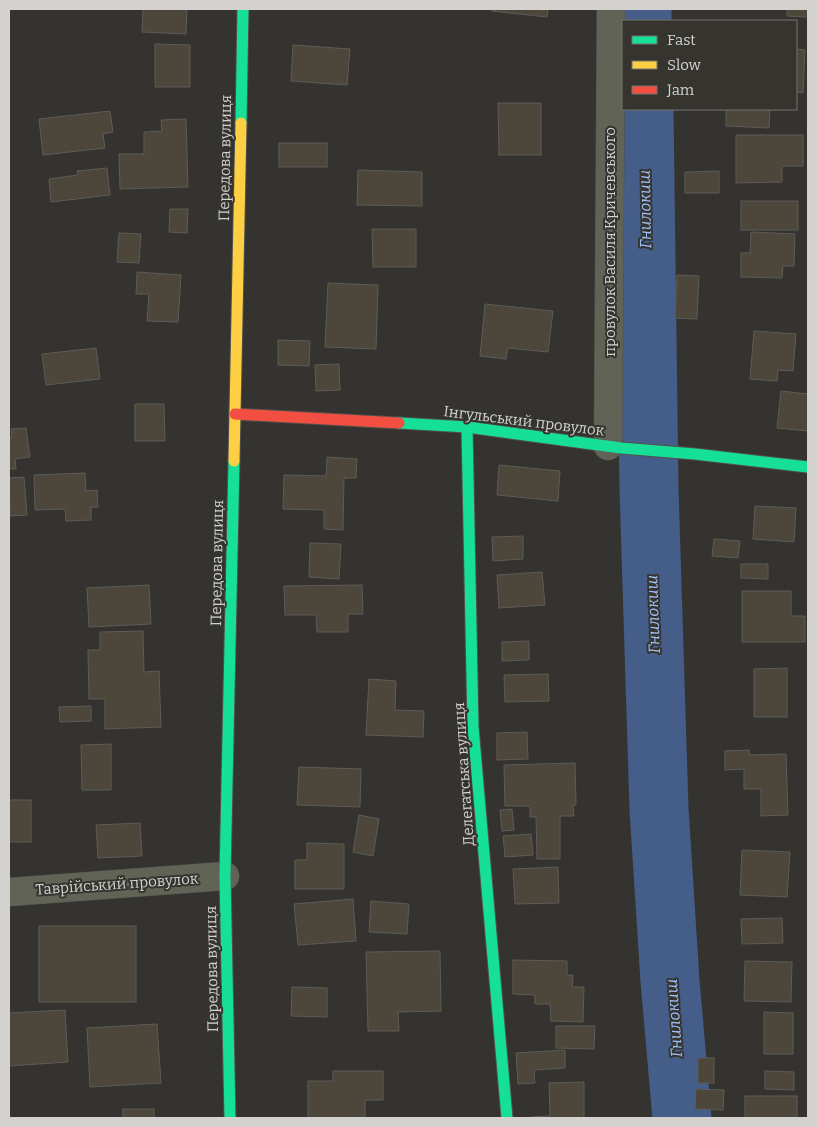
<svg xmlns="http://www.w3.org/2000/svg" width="817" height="1127" font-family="Bitter,serif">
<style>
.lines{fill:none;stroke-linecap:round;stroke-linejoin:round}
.river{stroke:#445e89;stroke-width:59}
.building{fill:#4d463a;stroke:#5d5c59}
.street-casing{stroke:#50504d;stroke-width:29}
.fast-casing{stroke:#50504d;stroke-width:13}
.slow-casing{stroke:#50504d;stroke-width:13}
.jam-casing{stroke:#50504d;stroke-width:13}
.street{stroke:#606355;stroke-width:28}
.fast{stroke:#16e098;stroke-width:11}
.slow{stroke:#ffcf43;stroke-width:11}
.jam{stroke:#f24e42;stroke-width:11}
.labels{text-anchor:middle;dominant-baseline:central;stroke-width:4;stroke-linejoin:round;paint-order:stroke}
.street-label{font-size:15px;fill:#d3d2cf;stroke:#35342f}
.water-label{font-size:16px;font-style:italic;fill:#9fc2fd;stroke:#35342f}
</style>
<rect width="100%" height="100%" fill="#343330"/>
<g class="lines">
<g class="river">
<path d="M642,9v12"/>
<path d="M644,109l5,380 10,320 11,172 12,137"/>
</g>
</g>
<g class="building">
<path d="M143,9h44l-1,25 -44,-2z"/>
<path d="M492,9h56l-1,8 -55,-6z"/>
<path d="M787,9h21v8l-21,-1z"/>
<path d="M155,44l35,1v42h-35z"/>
<path d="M293,45l57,4 -3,36 -56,-4z"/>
<path d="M796,49l9,1 -2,43 -7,-1z"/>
<path d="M498,103h43v52h-42z"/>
<path d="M726,109h44l-1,19 -43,-2z"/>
<path d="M110,111l3,21 -10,2 2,14 -62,7 -4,-36z"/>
<path d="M186,119l2,68 -68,2 -1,-35h25v-22l18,-1 -1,-11z"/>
<path d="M736,135h67v31h-21v16l-46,1z"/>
<rect x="279" y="143" width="48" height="24"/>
<path d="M107,168l3,27 -59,7 -2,-23 29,-4 -1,-4z"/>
<path d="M358,170l64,2v34l-65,-1z"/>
<path d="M719,171v22h-34v-21z"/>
<rect x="741" y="201" width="57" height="29"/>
<path d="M170,209h18l-1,24 -18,-1z"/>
<path d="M372,229h44v38h-43z"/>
<path d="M751,232l44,2 -1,32h-11l-1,12 -41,-1v-24h9z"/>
<path d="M119,233l22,1 -2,29 -22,-1z"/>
<path d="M137,272l44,3 -3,47 -31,-1 2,-27h-13z"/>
<path d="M677,275l22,1 -2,43 -22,-1z"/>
<path d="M328,283l50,2 -2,64 -51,-2z"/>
<path d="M485,304l68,7 -5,41 -40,-4 -2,11 -26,-3z"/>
<path d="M754,331l42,3 -3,37 -15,-1 -1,11 -27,-2z"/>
<path d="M278,340l32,1 -1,25 -31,-1z"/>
<path d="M96,348l4,31 -54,6 -4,-31z"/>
<path d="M339,364l1,26 -24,1 -1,-26z"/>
<path d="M781,391l27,3v37l-31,-3z"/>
<path d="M135,404h29l1,37h-30z"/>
<path d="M26,428l4,29 -15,2 1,10h-7v-32h3l-1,-8z"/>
<path d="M327,457l30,2 -1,19h-12l-1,52 -19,-1v-19l-41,-1 1,-34 42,1z"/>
<path d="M499,465l61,6 -2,30 -61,-6z"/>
<path d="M85,473l1,18 11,-1 1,17h-7v13l-25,1 -1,-12 -30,1 -1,-35z"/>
<path d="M24,477l3,38 -17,1 -1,-38z"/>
<path d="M755,506l41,2 -2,34 -41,-3z"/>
<path d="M523,536v23l-30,2 -1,-24z"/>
<path d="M714,539l26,2 -2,17 -26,-2z"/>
<path d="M310,543l31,1 -2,35 -30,-2z"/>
<path d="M741,564h27v15l-27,-1z"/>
<path d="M542,572l3,33 -46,3 -2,-33z"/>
<path d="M149,585l2,39 -62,3 -2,-39z"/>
<path d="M362,585l1,29h-15v18h-31l-1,-17h-31l-1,-29z"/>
<path d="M742,591h49v25h14v26h-63z"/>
<path d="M143,631l1,41 15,-1 2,56 -56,2v-30h-16l-1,-49h12v-18z"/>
<path d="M529,641v19l-27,1v-19z"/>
<path d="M787,668v49h-33v-48z"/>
<path d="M548,674l1,27 -44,1 -1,-27z"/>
<path d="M369,679l27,2 -1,29 29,1 -1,26 -57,-2z"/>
<path d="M91,706v15l-31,1 -1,-15z"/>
<path d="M527,732l1,27 -31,1v-27z"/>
<path d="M111,744v46h-29l-1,-45z"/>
<path d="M749,750l1,5 36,-1 2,61 -27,1v-27h-17v-20l-19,1v-19z"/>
<path d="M575,763l1,42h-3l1,11h-14v43h-23l-1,-42h-6v-11h-25l-1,-41z"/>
<path d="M299,767l62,2 -1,38 -63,-2z"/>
<rect x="9" y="800" width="22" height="42"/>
<path d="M512,809l2,21 -12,1 -2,-21z"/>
<path d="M359,815l20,4 -6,37 -20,-4z"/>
<path d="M140,823l2,33 -44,2 -2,-33z"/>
<path d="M531,834l2,21 -28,2 -2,-21z"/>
<path d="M307,843l37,1v45h-49v-29h12z"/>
<path d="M742,850l48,2 -3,45 -47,-2z"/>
<path d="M558,867l1,36 -44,1 -2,-35z"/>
<path d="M353,899l3,42 -58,4 -4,-41z"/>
<path d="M371,901l38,3 -2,30 -38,-2z"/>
<path d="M782,918l1,25 -41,1 -1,-25z"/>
<rect x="39" y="926" width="97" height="76"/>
<path d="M440,951l1,60 -43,1 1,19h-31l-2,-79z"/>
<path d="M513,960l54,1v14h6l-1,12h12l-1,35 -32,-1 -1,-17h-15v-9l-22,-1z"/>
<path d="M745,961l47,1 -1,40 -47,-1z"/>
<path d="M292,987l35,1v29l-36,-1z"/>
<path d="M65,1010l3,52 -59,4v-53z"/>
<path d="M764,1012l29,1v41h-29z"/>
<path d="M157,1024l4,59 -71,4 -3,-59z"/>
<path d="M556,1026h39l-1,23 -38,-1z"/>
<path d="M565,1050v18l-31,2 1,13 -17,1 -2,-31z"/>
<rect x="698" y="1058" width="16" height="25"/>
<path d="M333,1071h50v29h-18v18h-57v-37h25z"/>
<path d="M765,1071l29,1v18l-29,-1z"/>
<path d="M584,1082v36h-54v-1l20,-1 -1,-33z"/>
<path d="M696,1089l28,1 -1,20 -28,-1z"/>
<rect x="745" y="1096" width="52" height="22"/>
<rect x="123" y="1109" width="31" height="9"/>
</g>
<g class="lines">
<g class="street-casing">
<g id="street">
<path d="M608,446l3,-437"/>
<path d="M9,892l216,-16"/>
</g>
</g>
<g class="fast-casing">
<g id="fast">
<path d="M241,123l2,-114"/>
<path d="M399,423l68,4 154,21 74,6 113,13"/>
<path d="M467,427l6,300 34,391"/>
<path d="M230,1118l-5,-242 9,-415"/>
</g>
</g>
<g class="slow-casing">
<path id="slow" d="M234,461l7,-338"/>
</g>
<g class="jam-casing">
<path id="jam" d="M235,414l164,9"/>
</g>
<use href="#street" class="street"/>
<use href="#fast" class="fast"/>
<use href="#slow" class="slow"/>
<use href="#jam" class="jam"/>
</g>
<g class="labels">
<g class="street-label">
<text transform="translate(225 158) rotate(-89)">Передова вулиця</text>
<text transform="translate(610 242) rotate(-90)">провулок Василя Кричевського</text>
<text transform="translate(524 421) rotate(7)">Інгульський провулок</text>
<text transform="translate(217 563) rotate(-89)">Передова вулиця</text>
<text transform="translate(464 774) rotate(-94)">Делегатська вулиця</text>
<text transform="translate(117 884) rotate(-4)">Таврійський провулок</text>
<text transform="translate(212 969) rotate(-91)">Передова вулиця</text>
</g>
<g class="water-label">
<text transform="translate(645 209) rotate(-91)">Гнилокиш</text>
<text transform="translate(653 614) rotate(-92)">Гнилокиш</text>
<text transform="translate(674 1018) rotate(-94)">Гнилокиш</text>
</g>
</g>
<rect width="817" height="1127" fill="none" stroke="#d3d2cf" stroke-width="20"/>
<rect x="622" y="20" width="175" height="90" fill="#35342f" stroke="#74736f"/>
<rect x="632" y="36" width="25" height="8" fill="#16e098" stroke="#74736f"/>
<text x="667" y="45" font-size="15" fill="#d3d2cf">Fast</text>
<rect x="632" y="61" width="25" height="8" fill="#ffcf43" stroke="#74736f"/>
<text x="667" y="70" font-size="15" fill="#d3d2cf">Slow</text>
<rect x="632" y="86" width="25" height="8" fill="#f24e42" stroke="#74736f"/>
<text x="667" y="95" font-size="15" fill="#d3d2cf">Jam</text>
</svg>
